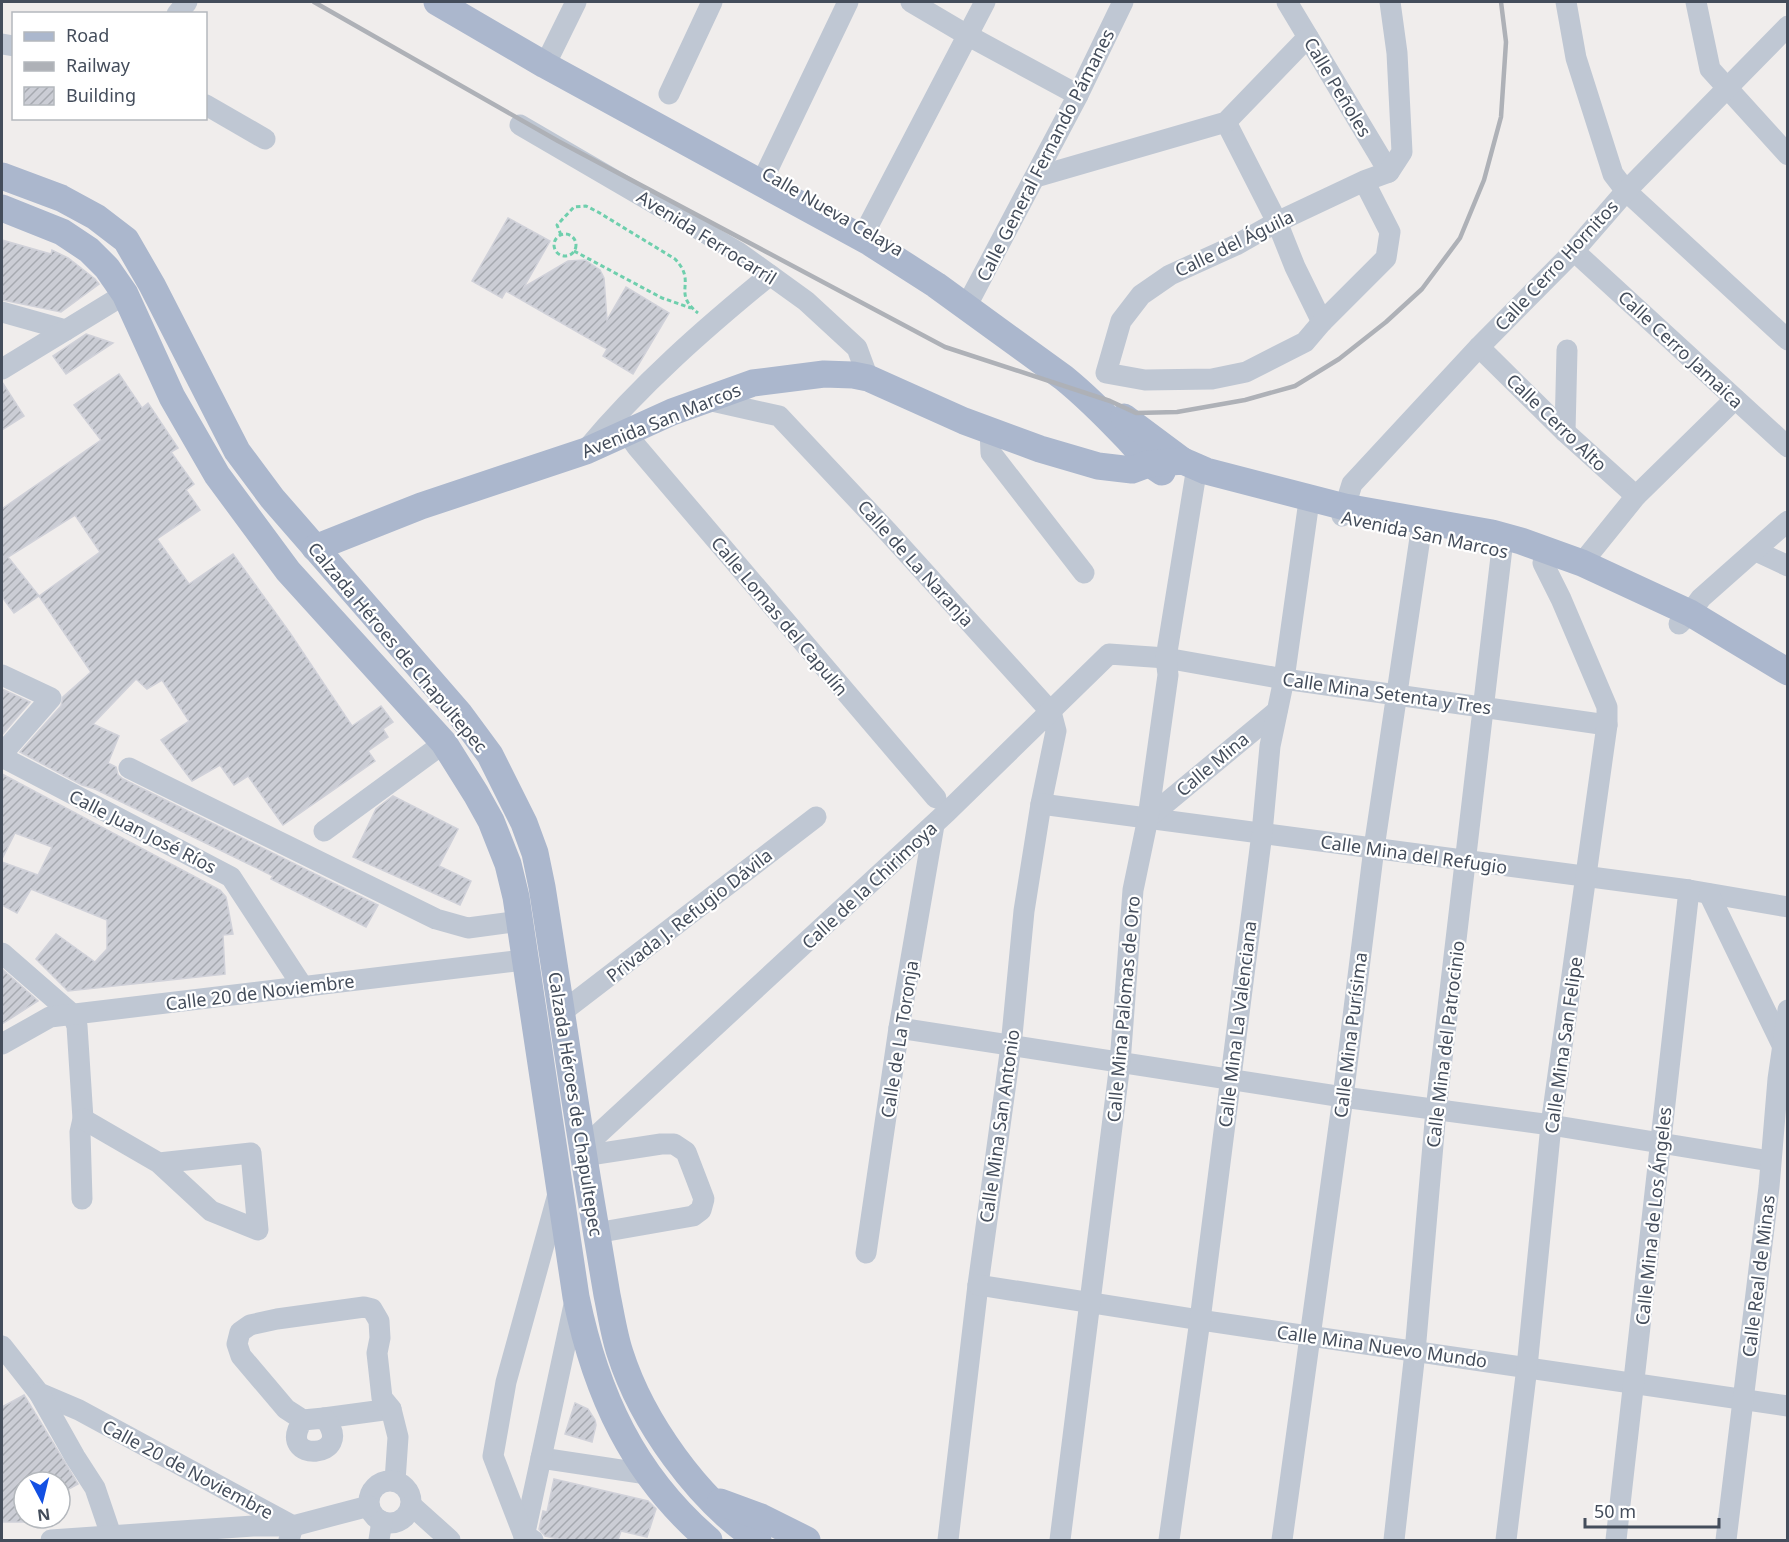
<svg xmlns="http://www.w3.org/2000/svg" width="1789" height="1542" font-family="'Noto Sans',sans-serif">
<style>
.building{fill:url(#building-hatch);stroke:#d0d1d9;stroke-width:1.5;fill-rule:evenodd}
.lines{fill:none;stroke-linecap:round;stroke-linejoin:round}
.path{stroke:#6fcfad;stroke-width:3;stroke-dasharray:4.5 3;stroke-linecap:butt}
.minor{stroke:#bfc7d3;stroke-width:21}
.major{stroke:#abb7cd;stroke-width:27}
.rail{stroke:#aeb1b7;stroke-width:4.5}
.labels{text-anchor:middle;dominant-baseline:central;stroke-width:4.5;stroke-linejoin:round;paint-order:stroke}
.street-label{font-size:18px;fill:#444d5b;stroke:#fff}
</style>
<defs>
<pattern id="building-hatch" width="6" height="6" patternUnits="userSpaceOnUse" patternTransform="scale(1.5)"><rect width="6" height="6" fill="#cbcdd5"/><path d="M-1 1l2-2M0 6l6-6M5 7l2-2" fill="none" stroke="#a6a9b0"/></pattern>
</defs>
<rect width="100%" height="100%" fill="#f0edec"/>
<g class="building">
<path d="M508,218l42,23 -26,46 44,-26 17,-1 15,10 4,8 3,42 19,-33 43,26 -36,61 -30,-18 4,-7 -101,-58 -4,7 -30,-17z"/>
<path d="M2,240l49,14 1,-4 16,8 27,21 4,5 -38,28 -59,-12z"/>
<path d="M86,334l27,9 -47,31 -13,-18z"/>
<path d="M119,374l23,34 6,-5 30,45 -7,4 23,32 -8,6 14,20 -43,29 32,45 44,-30 57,79 62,93 29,-20 12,16 -10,7 5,8 -20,14 7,10 -92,64 -35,-49 -14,9 -14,-20 -28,16 -31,-41 28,-19 -27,-41 -15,9 -11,-10 -43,45 26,12 -11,27 8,4 2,8 5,4 255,126 -12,22 -95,-48 2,-3 -178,-87 -13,-4 -62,-33 41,-46 2,-9 28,-25 -52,-76 -25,17 -12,-16v-88l99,-69 -27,-35zM75,515l25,37 -61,44 -31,-39z"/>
<path d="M2,382l22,34 -22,14z"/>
<path d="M2,689l28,13 -28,33z"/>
<path d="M2,774l218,116 6,7 7,37 -10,1 2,39 -157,17 -32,-32 20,-25 39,28 12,-13v-29l-76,-31 -14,24 -15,-8v-43l36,13 14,-28 -37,-14 -13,26z"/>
<path d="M393,796l65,33 -19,37 32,15 -11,24 -107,-48 23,-48z"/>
<path d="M2,969l36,32 -36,23z"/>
<path d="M24,1395l54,89 -18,10v-12h-36v40h-22v-115z"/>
<path d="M575,1403l13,6 7,11 1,5 -4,17 -27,-8z"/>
<path d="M554,1479l94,22 8,8 -9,28 -26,-6 -3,9h-55l-18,-4 -6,-7 4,-18 4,1z"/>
</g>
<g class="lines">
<g class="path">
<circle cx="565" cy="245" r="11"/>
<path d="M561,235l-4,-10 17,-18 12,-1 12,6 77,47c23,24 -4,33 23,54"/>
<path d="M574,251l88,47 29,10"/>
</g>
<g class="minor">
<path d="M911,2l56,33 111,60"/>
<path d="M1287,2l102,170"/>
<path d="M1566,2l10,56 37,116 13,17 162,149"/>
<path d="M1696,2l14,67 78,86"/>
<path d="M177,14l10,-12"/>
<path d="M2,44l12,2"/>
<path d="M545,65l31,-63"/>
<path d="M669,94l43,-92"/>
<path d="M206,105l59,34"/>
<path d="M1226,122l51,100 18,45 27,55"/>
<path d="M520,125l218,127 68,49 51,47 11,30"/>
<path d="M767,171l81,-169"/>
<path d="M1036,177l190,-55 82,-85"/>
<path d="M1364,181l26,51 -4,26 -64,64 -17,20 -59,30 -34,7 -67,1 -39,-7 15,-52 20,-26 29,-20 66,-30 41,-23 87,-41 25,-9 13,-20 -5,-99 -7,-51"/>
<path d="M867,228l118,-226"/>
<path d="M1574,251l214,196"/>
<path d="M966,307l112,-212 45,-93"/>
<path d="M2,312l64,18"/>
<path d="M1479,347l86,85 71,64"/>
<path d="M2,369l123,-75"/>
<path d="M703,399l76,17 108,115 164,181 5,19 -15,73 -17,107 -13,135 -33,239 -30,255"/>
<path d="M990,430l1,23 93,120"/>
<path d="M1565,432l2,-82"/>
<path d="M627,433l10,14 299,351"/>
<path d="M586,450c54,-65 119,-122 184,-175"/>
<path d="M1342,516l10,-32 127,-137 95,-96 52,-60 162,-165"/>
<path d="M1756,551l32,15"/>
<path d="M1582,563l54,-67 99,-97"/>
<path d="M1679,624l11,-11 11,-15 87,-77"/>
<path d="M2,675l49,23 -49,56"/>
<path d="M2,757l229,120 72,110"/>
<path d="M129,768l307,151 32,9 52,-7"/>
<path d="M1041,804l648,86 99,17"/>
<path d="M1148,818l129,-107"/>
<path d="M324,831l120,-88"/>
<path d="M1709,894l74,153"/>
<path d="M2,953l70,61 5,12 6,93 -3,13 2,67"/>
<path d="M562,1012l254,-195"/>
<path d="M899,1028l444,69 208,28 219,36"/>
<path d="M2,1044l48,-27 474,-57"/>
<path d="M83,1119l76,44 92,-10 7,77 -47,-19 -52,-48"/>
<path d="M582,1149l365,-337 162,-158 57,4 118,21 323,46"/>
<path d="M583,1156l78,-12h13l12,8 18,47 -3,11 -8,6 -97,17"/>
<path d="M866,1253l33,-225 35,-203"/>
<path d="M978,1285l222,35 588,86"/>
<path d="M2,1346l37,47 40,17 214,116 -4,14"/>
<path d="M39,1393l36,64 20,31 16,47"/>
<path d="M324,1418l67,-9"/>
<path d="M303,1420c-30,45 56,39 21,-2l-21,2 -17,-11 -45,-53 -4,-12 3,-12 10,-7 27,-6 87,-12 8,2 7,12 1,17 -3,15 5,45 9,11 7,28 -3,44"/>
<path d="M541,1458l106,16"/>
<circle cx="390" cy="1502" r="21"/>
<path d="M411,1505l39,35"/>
<path d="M524,1537l51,-237"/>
<path d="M51,1540l202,-14h40l76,-20"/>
<path d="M379,1540l3,-19"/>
<path d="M533,1540l-9,-4 -31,-80 13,-74 52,-188"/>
<path d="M1060,1540l60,-477 13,-173 15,-72 20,-143 -2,-17 29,-179"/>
<path d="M1169,1540l31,-220 62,-487 8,-87 14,-67 24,-171"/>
<path d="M1282,1540l61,-443 31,-249 47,-317"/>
<path d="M1394,1540l21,-188 21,-242 66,-562"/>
<path d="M1506,1540l21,-173 24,-242 56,-400v-18l-46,-108 -18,-36"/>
<path d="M1616,1540c26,-216 48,-433 73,-650"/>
<path d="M1726,1540l43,-353 9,-108 10,-69"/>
</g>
<g class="major">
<path d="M437,2l108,63 324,177 67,43 128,93c22,18 42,38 61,58 14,14 20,26 37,36"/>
<path d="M2,176l59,22 35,19 30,23 26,45 85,166 35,47 187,215 31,42 34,68 11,30 7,34c17,106 32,213 50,319 5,30 10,60 15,89 4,19 7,40 13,58 22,69 78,147 138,187"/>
<path d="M2,208l60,24 27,18 18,18 18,26 47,103 45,78 71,96 156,172 32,51 15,27 17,43 8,33 60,400c20,97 57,178 133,243"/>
<path d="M1124,417l59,44"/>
<path d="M315,548l106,-42 165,-55 86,-39 81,-29 71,-9 29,1 15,3 96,43 76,28 58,17 34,4 16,-6 35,-3 23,10 139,36 147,26 29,8 61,22 108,50 98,59"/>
<path d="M720,1502l41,15 46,23"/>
</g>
<path class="rail" d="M314,2l244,139 387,206 165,54 26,12 41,-1 68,-12 50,-14 44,-27 47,-37 36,-33 38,-51 24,-58 17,-63 5,-75 -5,-40"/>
</g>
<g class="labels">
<g class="street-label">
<text transform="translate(1338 87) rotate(59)">Calle Peñoles</text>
<text transform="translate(1045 155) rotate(-63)">Calle General Fernando Pámanes</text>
<text transform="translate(833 211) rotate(30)">Calle Nueva Celaya</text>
<text transform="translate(707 237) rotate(32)">Avenida Ferrocarril</text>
<text transform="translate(1234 243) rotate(-26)">Calle del Águila</text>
<text transform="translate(1556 265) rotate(-47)">Calle Cerro Hornitos</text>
<text transform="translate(1681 349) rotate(43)">Calle Cerro Jamaica</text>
<text transform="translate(661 420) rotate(-22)">Avenida San Marcos</text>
<text transform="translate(1557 422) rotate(44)">Calle Cerro Alto</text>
<text transform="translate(1425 534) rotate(12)">Avenida San Marcos</text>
<text transform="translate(916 563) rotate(48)">Calle de La Naranja</text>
<text transform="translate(780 616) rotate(50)">Calle Lomas del Capulín</text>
<text transform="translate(398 647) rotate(50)">Calzada Héroes de Chapultepec</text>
<text transform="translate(1387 693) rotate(8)">Calle Mina Setenta y Tres</text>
<text transform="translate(1212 764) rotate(-40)">Calle Mina</text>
<text transform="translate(143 831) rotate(27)">Calle Juan José Ríos</text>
<text transform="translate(1414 854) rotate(8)">Calle Mina del Refugio</text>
<text transform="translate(869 885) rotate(-43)">Calle de la Chirimoya</text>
<text transform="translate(689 915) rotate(-38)">Privada J. Refugio Dávila</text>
<text transform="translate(260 992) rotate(-7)">Calle 20 de Noviembre</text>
<text transform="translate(1123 1009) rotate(-85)">Calle Mina Palomas de Oro</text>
<text transform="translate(1237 1024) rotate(-83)">Calle Mina La Valenciana</text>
<text transform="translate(1350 1035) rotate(-83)">Calle Mina Purísima</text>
<text transform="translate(899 1039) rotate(-81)">Calle de La Toronja</text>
<text transform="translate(1445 1044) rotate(-83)">Calle Mina del Patrocinio</text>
<text transform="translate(1563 1045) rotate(-82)">Calle Mina San Felipe</text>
<text transform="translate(576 1104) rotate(81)">Calzada Héroes de Chapultepec</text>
<text transform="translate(999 1126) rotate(-82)">Calle Mina San Antonio</text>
<text transform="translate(1653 1216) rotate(-84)">Calle Mina de Los Ángeles</text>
<text transform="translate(1758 1276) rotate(-83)">Calle Real de Minas</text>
<text transform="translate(1382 1346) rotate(8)">Calle Mina Nuevo Mundo</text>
<text transform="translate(188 1469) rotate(28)">Calle 20 de Noviembre</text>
</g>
</g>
<rect width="1789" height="1542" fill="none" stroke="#444d5b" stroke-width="6"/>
<rect x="12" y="12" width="195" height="108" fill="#ffffff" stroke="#b4b8bd" stroke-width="1.5"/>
<rect x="24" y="32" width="30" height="9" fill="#abb7cd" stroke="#b4b8bd" stroke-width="1.5"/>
<text x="66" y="42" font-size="18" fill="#444d5b">Road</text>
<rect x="24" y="62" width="30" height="9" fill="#aeb1b7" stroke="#b4b8bd" stroke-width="1.5"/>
<text x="66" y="72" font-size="18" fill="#444d5b">Railway</text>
<rect x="24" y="87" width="30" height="18" fill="url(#building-hatch)" stroke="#b4b8bd" stroke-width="1.5"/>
<text x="66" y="102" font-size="18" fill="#444d5b">Building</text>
<g transform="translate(42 1500) rotate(173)"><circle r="28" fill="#ffffff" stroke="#b4b8bd" stroke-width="1.5"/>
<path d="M0-4.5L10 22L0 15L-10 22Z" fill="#1350e3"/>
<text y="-9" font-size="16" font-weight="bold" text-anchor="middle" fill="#444d5b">N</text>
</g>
<path d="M1585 1518v9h134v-9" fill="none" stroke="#444d5b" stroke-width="3"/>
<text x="1594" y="1518" font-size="18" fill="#444d5b" stroke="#ffffff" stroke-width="4.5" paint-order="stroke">50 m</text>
</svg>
